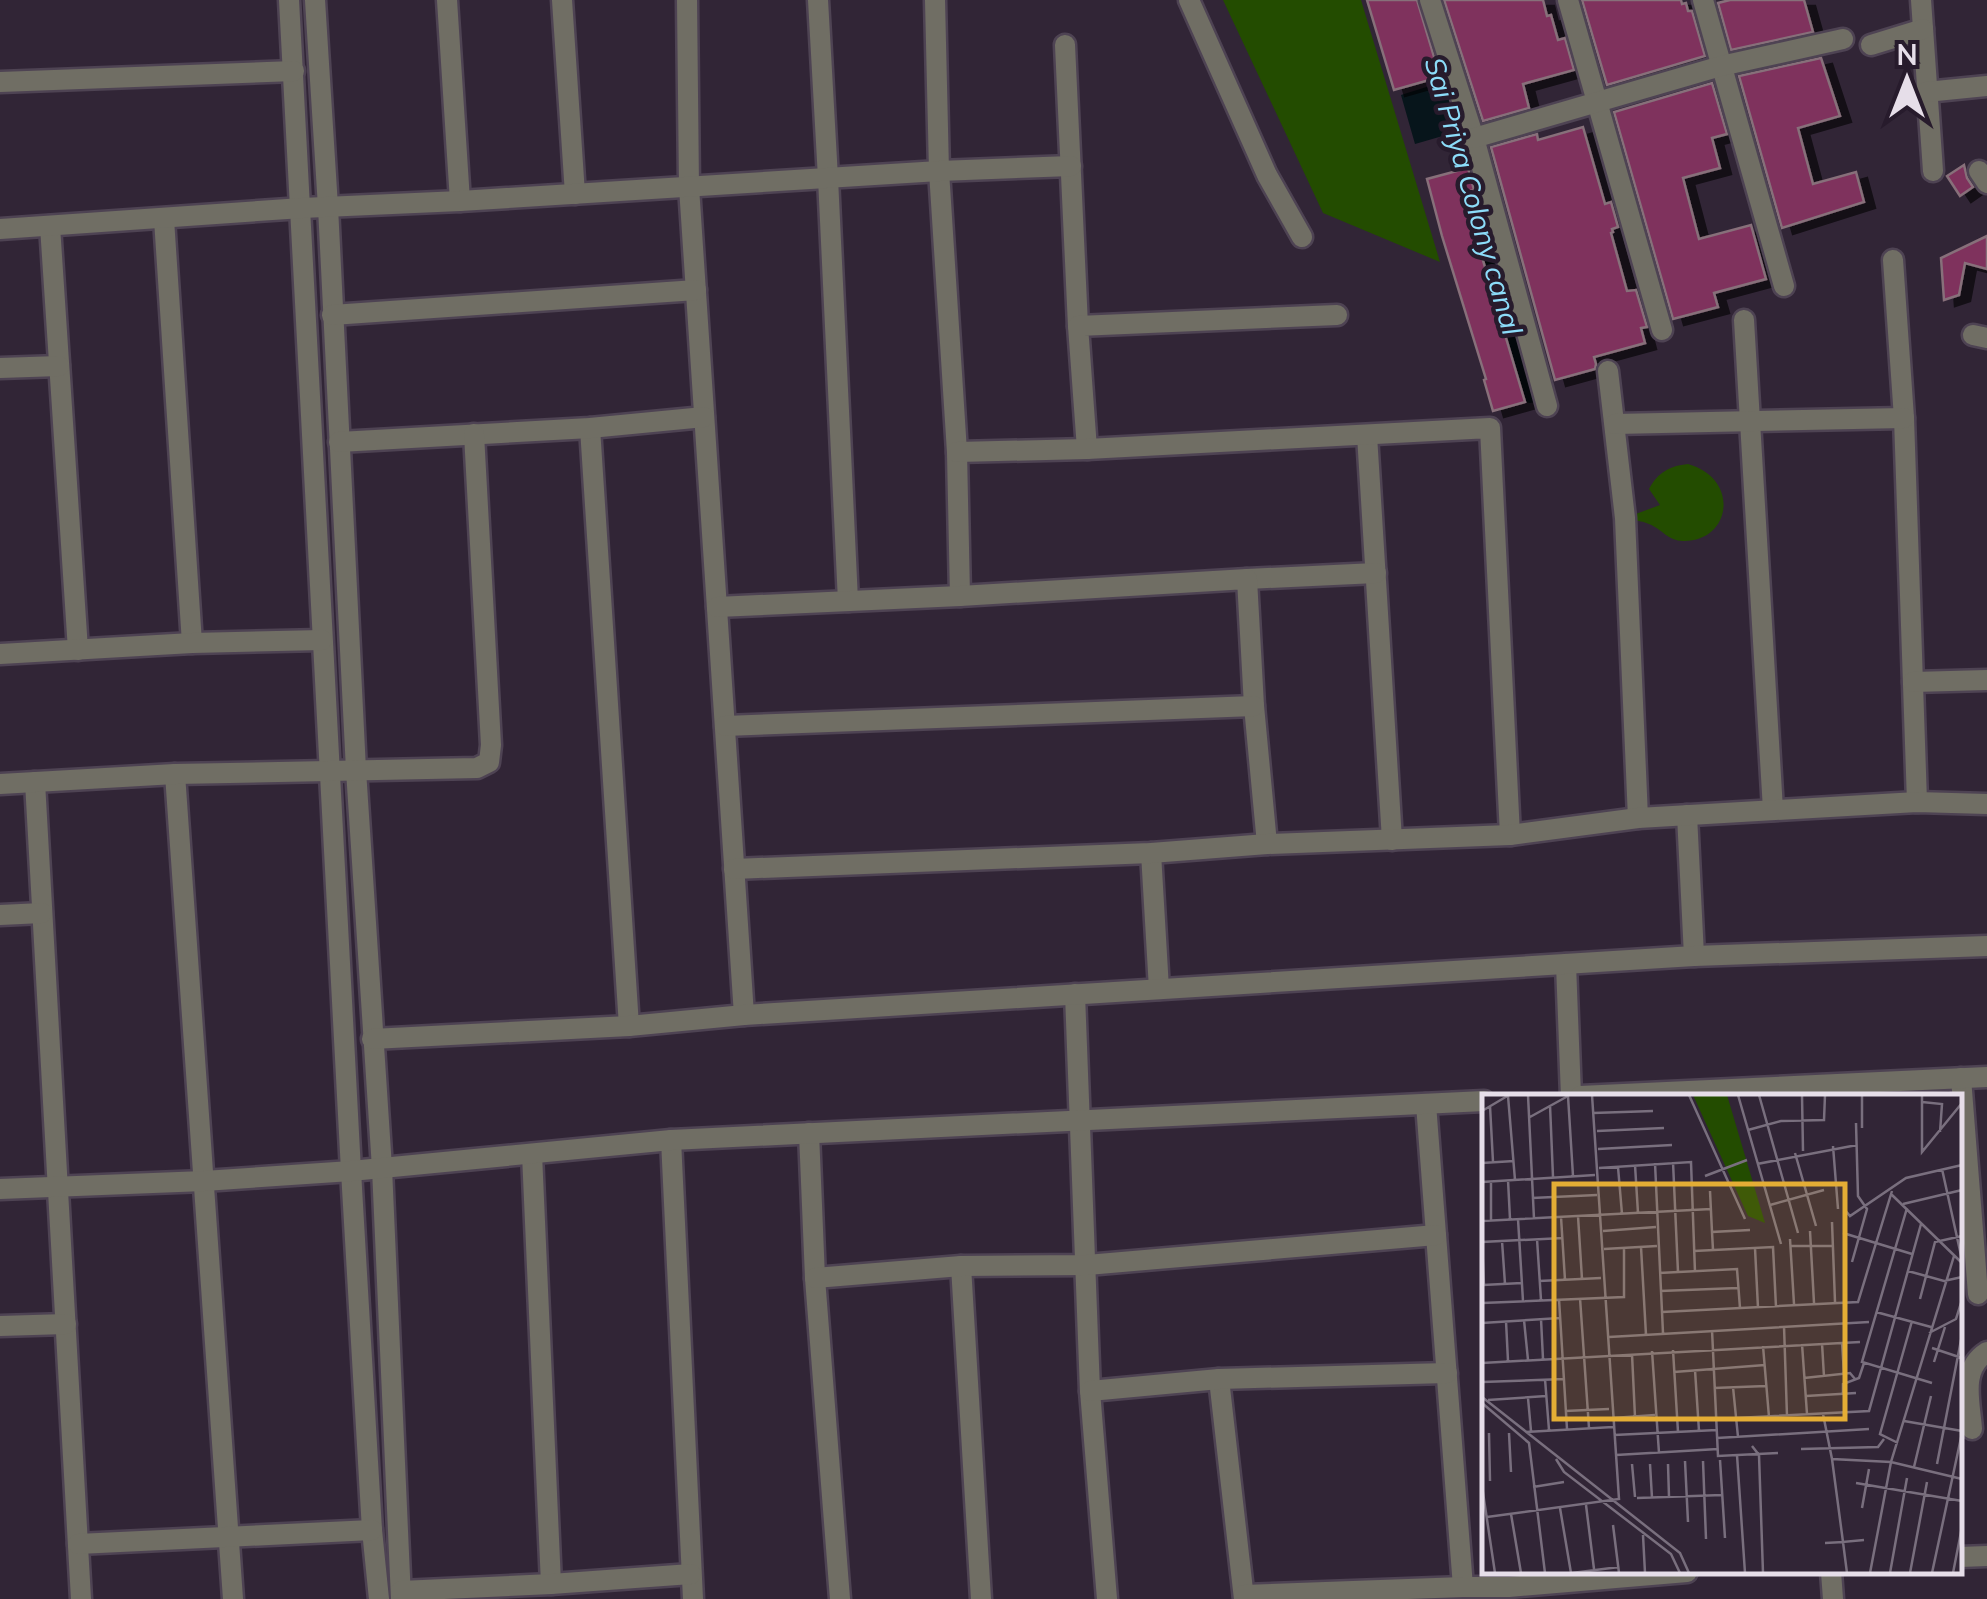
<svg xmlns="http://www.w3.org/2000/svg" width="1987" height="1599" font-family="Mulish,sans-serif">
<style>
.green{fill:#234c00}
.water{fill:#07151b}
.lines{fill:none;stroke-linecap:round;stroke-linejoin:round}
.canal{stroke:#07151b;stroke-width:22}
.building{fill:#7f325d;stroke:#876f7a;stroke-width:2.5;filter:url(#shadow)}
.street-casing{stroke:#4e4353;stroke-width:25}
.street{stroke:#706e64;stroke-width:20}
.labels{text-anchor:middle;dominant-baseline:central;stroke-width:9;stroke-linejoin:round;paint-order:stroke}
.water-label{font-size:28px;font-style:italic;fill:#8cdcf9;stroke:#271b2c}
.inset-road{fill:none;stroke:#796f7e;stroke-width:2.5}
.view{fill:#e4ad35;fill-opacity:0.15;stroke:#e4ad35;stroke-width:5}
.inset-edge{fill:none;stroke:#e6dee9;stroke-width:5}
</style>
<defs>
<filter id="shadow"><feDropShadow dx="11" dy="6" stdDeviation="0" flood-color="#0009"/></filter>
</defs>
<rect width="100%" height="100%" fill="#312536"/>
<g class="green">
<path d="M1223,0h138l79,262 -117,-49z"/>
<path d="M1688,464c53,15 43,78 -5,77 -15,0 -21,-12 -34,-17 -7,-3 -16,-4 -24,-6l35,-13 -11,-16c9,-17 21,-23 39,-25z"/>
</g>
<path class="water" d="M1436,84l17,49 -38,11 -14,-49z"/>
<g class="lines">
<path class="canal" d="M1417,0l46,144 67,248"/>
</g>
<g class="building">
<path d="M1367,0h50l23,77 -46,13z"/>
<path d="M1444,0h99l4,16 4,-1 7,25 7,-2 9,32 -51,14 6,24 -46,13z"/>
<path d="M1582,0h99l1,4 4,-1 2,8h4l13,45 -98,29z"/>
<path d="M1730,0h74l9,32 -82,18 -13,-47z"/>
<path d="M1821,58l19,58 -42,12 15,56 43,-12 8,30 -82,26 -43,-152z"/>
<path d="M1712,83l15,51 -15,4 8,30 -37,10 16,61 52,-14 15,54 -52,14 4,14 -45,12 -59,-207z"/>
<path d="M1583,127l22,77 6,-2 7,25 -6,2 1,3 -2,1 16,58 9,-1 11,37 -6,1 4,15 -51,14 2,7 -1,5 -40,11 -64,-233 46,-13 1,6z"/>
<path d="M1964,165l3,13 6,9 -13,9 -13,-20z"/>
<path d="M1468,168l6,22 -11,3 62,209 -32,9 -9,-31 2,-1 -44,-143 -15,-57z"/>
<path d="M1987,236v33l-22,-6 -6,32 -15,5 -3,-42z"/>
</g>
<g class="lines">
<g class="street-casing">
<g id="street">
<path d="M289,0l62,1171 21,359 7,69"/>
<path d="M315,0l13,207 28,563 26,398 19,431"/>
<path d="M447,0l13,201"/>
<path d="M562,0l13,194"/>
<path d="M687,0l2,187 55,828"/>
<path d="M818,0l10,178 20,423"/>
<path d="M935,0l4,171 18,281 3,144"/>
<path d="M1189,0l78,175 35,62"/>
<path d="M1430,0l44,138 73,268"/>
<path d="M1568,0l94,330"/>
<path d="M1703,0l81,286"/>
<path d="M1921,0l12,171"/>
<path d="M1065,45l13,281"/>
<path d="M1871,45l52,-16"/>
<path d="M0,82l294,-11"/>
<path d="M1926,92l61,-6"/>
<path d="M1474,138l247,-72 122,-27"/>
<path d="M1979,171l8,12"/>
<path d="M164,219l28,424"/>
<path d="M50,226l28,424"/>
<path d="M0,229l302,-21 158,-7 479,-30 132,-5"/>
<path d="M1893,260l11,158 13,384"/>
<path d="M332,315l364,-25"/>
<path d="M1744,320l29,490"/>
<path d="M1973,335l14,3"/>
<path d="M0,368l59,-2"/>
<path d="M1608,371l17,147 13,300"/>
<path d="M1615,424l289,-6"/>
<path d="M590,428l39,598"/>
<path d="M1367,435l25,405"/>
<path d="M339,442l251,-14 114,-11"/>
<path d="M1087,449l-9,-123 259,-11"/>
<path d="M957,452l130,-3 403,-21 20,407"/>
<path d="M1247,579l129,-6"/>
<path d="M717,607l243,-11 287,-17 7,127 13,138"/>
<path d="M0,654l192,-11 130,-3"/>
<path d="M1913,682l74,-2"/>
<path d="M725,726l529,-20"/>
<path d="M175,774l58,825"/>
<path d="M35,782l46,817"/>
<path d="M0,784l175,-10 302,-6 12,-6 2,-17 -17,-311"/>
<path d="M1687,815l7,141"/>
<path d="M1151,853l8,136"/>
<path d="M734,869l417,-16 116,-9 243,-9 128,-17 279,-16 70,2"/>
<path d="M0,915l42,-2"/>
<path d="M1566,964l5,132"/>
<path d="M1075,994l15,397 17,208"/>
<path d="M372,1039l257,-13 115,-11 950,-59 293,-10"/>
<path d="M1961,1078l17,216"/>
<path d="M1580,1096l407,-19"/>
<path d="M1426,1104l37,483"/>
<path d="M809,1133l6,145 25,321"/>
<path d="M671,1140l22,459"/>
<path d="M532,1154l19,430"/>
<path d="M0,1189l204,-8 147,-10 320,-31 813,-39"/>
<path d="M961,1266l20,333"/>
<path d="M815,1278l146,-12 126,-1 349,-30"/>
<path d="M0,1326l66,-2"/>
<path d="M1219,1379l25,220"/>
<path d="M1090,1391l129,-12 228,-6"/>
<path d="M1972,1429c-2,-28 -12,-60 15,-77"/>
<path d="M78,1544l294,-14"/>
<path d="M1960,1557l27,-1"/>
<path d="M1831,1572l2,27"/>
<path d="M401,1591l150,-7 140,-10"/>
<path d="M1244,1595l219,-8h46l178,-15"/>
</g>
</g>
<use href="#street" class="street"/>
</g>
<g class="labels">
<g class="water-label">
<text transform="translate(1474 196) rotate(74)">Sai Priya Colony canal</text>
</g>
</g>
<g transform="translate(1482 1094)">
<rect width="480" height="480" fill="#312536"/>
<path d="M211,1h34l38,128 -17,-7z" fill="#234c00"/>
<path class="inset-road" d="M46,1l6,124M207,1l56,124M256,1l43,149M277,1l39,138M320,1l1,56M380,1v33M440,1v57l40,-49M26,2l7,84M86,2l5,80M440,8l20,2 -2,28M68,11l3,72M8,12l3,56M0,17l27,-16M111,19l60,-2M48,23l38,-21M266,36l33,-9 43,-1 1,-25M115,37l67,-3M351,52l5,63M116,55l74,-4M313,59l21,73M191,68l5,110M0,69l32,-2M173,69l8,170M275,70l100,-19M153,71l3,48M136,73l4,47M117,74l92,-6 4,110M460,75l20,91M223,82l42,-16M26,86l2,39M0,88l113,-7M9,88v38M228,97l2,41M409,100l71,69M50,104l65,-3M421,110l59,-14M288,111l54,-15M425,114l-45,154 70,21M362,115l6,7 56,-38 56,-13M96,122l4,63M79,123l4,63M36,125l5,82M0,127l229,-12M350,128l3,80M121,137l53,-4M328,137l4,72M361,139l69,21M55,145l4,61M308,145l4,65M20,147l3,43M309,152h42M159,153l5,88M273,154l3,60M122,155l53,-3M231,156l-1,-18 38,-2M212,157l79,-4 3,60M370,168l15,-53 -9,-13 -2,-73M426,177l36,10 18,-4M177,179l78,-4 3,39M57,187l62,-3M1,191l39,-2M2,191l-2,-43 81,-4M178,197l78,-3M98,204l9,130M77,205l8,130M438,205l15,-57 27,-6M0,209l142,-6v-49M180,218l196,-10 34,-111M394,218l55,15M59,225l2,40M42,226l4,40M24,227l2,40M0,229l78,-5M302,232l3,90M230,236l6,126 60,-3M447,239l27,-14 6,-19M127,243l260,-15M360,248l2,32M340,249l2,34M320,250l5,70M281,252l6,71M450,254l30,10M191,256l5,82M170,257l7,102M150,260l3,63M452,268l11,-35M0,269l378,-21M213,276l4,61M192,278l91,-7M322,284l46,-5 5,6M63,285l4,51M0,288l82,-3M251,293l5,50M232,294l52,-2M361,300v-10l16,-6 5,-15M324,302l50,-3M0,303l198,156 9,20M46,304l3,33M6,306l58,-4M0,309l47,40 16,130M83,317l44,-2M341,320l9,45 59,3 71,17M131,324l42,-3M254,324l133,-7 52,-187M422,327l58,10M44,338l87,-5M7,339l1,48M27,339l2,39M132,341l103,-5M235,344l152,-9M416,349l-18,-9 32,-113M270,352l7,9 4,118M319,355l77,-2 6,-8M134,361l102,-6M255,361l8,118M74,365l8,13 107,82 9,19M350,365l11,83 21,-2M238,366l5,78M203,367l3,61M221,367l3,78M150,370l3,33M168,370l2,34M186,370l1,33M455,370l25,-129M432,373l17,-71M374,389l106,18M0,392l13,87M51,393l31,-5M155,404l85,-3M104,411l8,64M78,414l11,65M380,414l7,-39M29,420l10,59M5,423l132,-18 -27,-404M131,431l6,48M161,441l2,38M343,449l18,-1 4,31M90,479l47,-6M388,479l21,-111 63,-206M408,479l17,-95M428,479l17,-91M450,479l30,-140M471,479l9,-46"/>
<path class="view" d="M72,90h291v235h-291z"/>
<rect width="480" height="480" class="inset-edge"/>
</g>
<g transform="translate(1907 80)" stroke="#271b2c" stroke-width="8" paint-order="stroke">
<path d="M0-8L18 38L0 25L-18 38Z" fill="#e6dee9"/>
<text y="-15" font-size="28" font-weight="bold" text-anchor="middle" fill="#e6dee9">N</text>
</g>
</svg>
